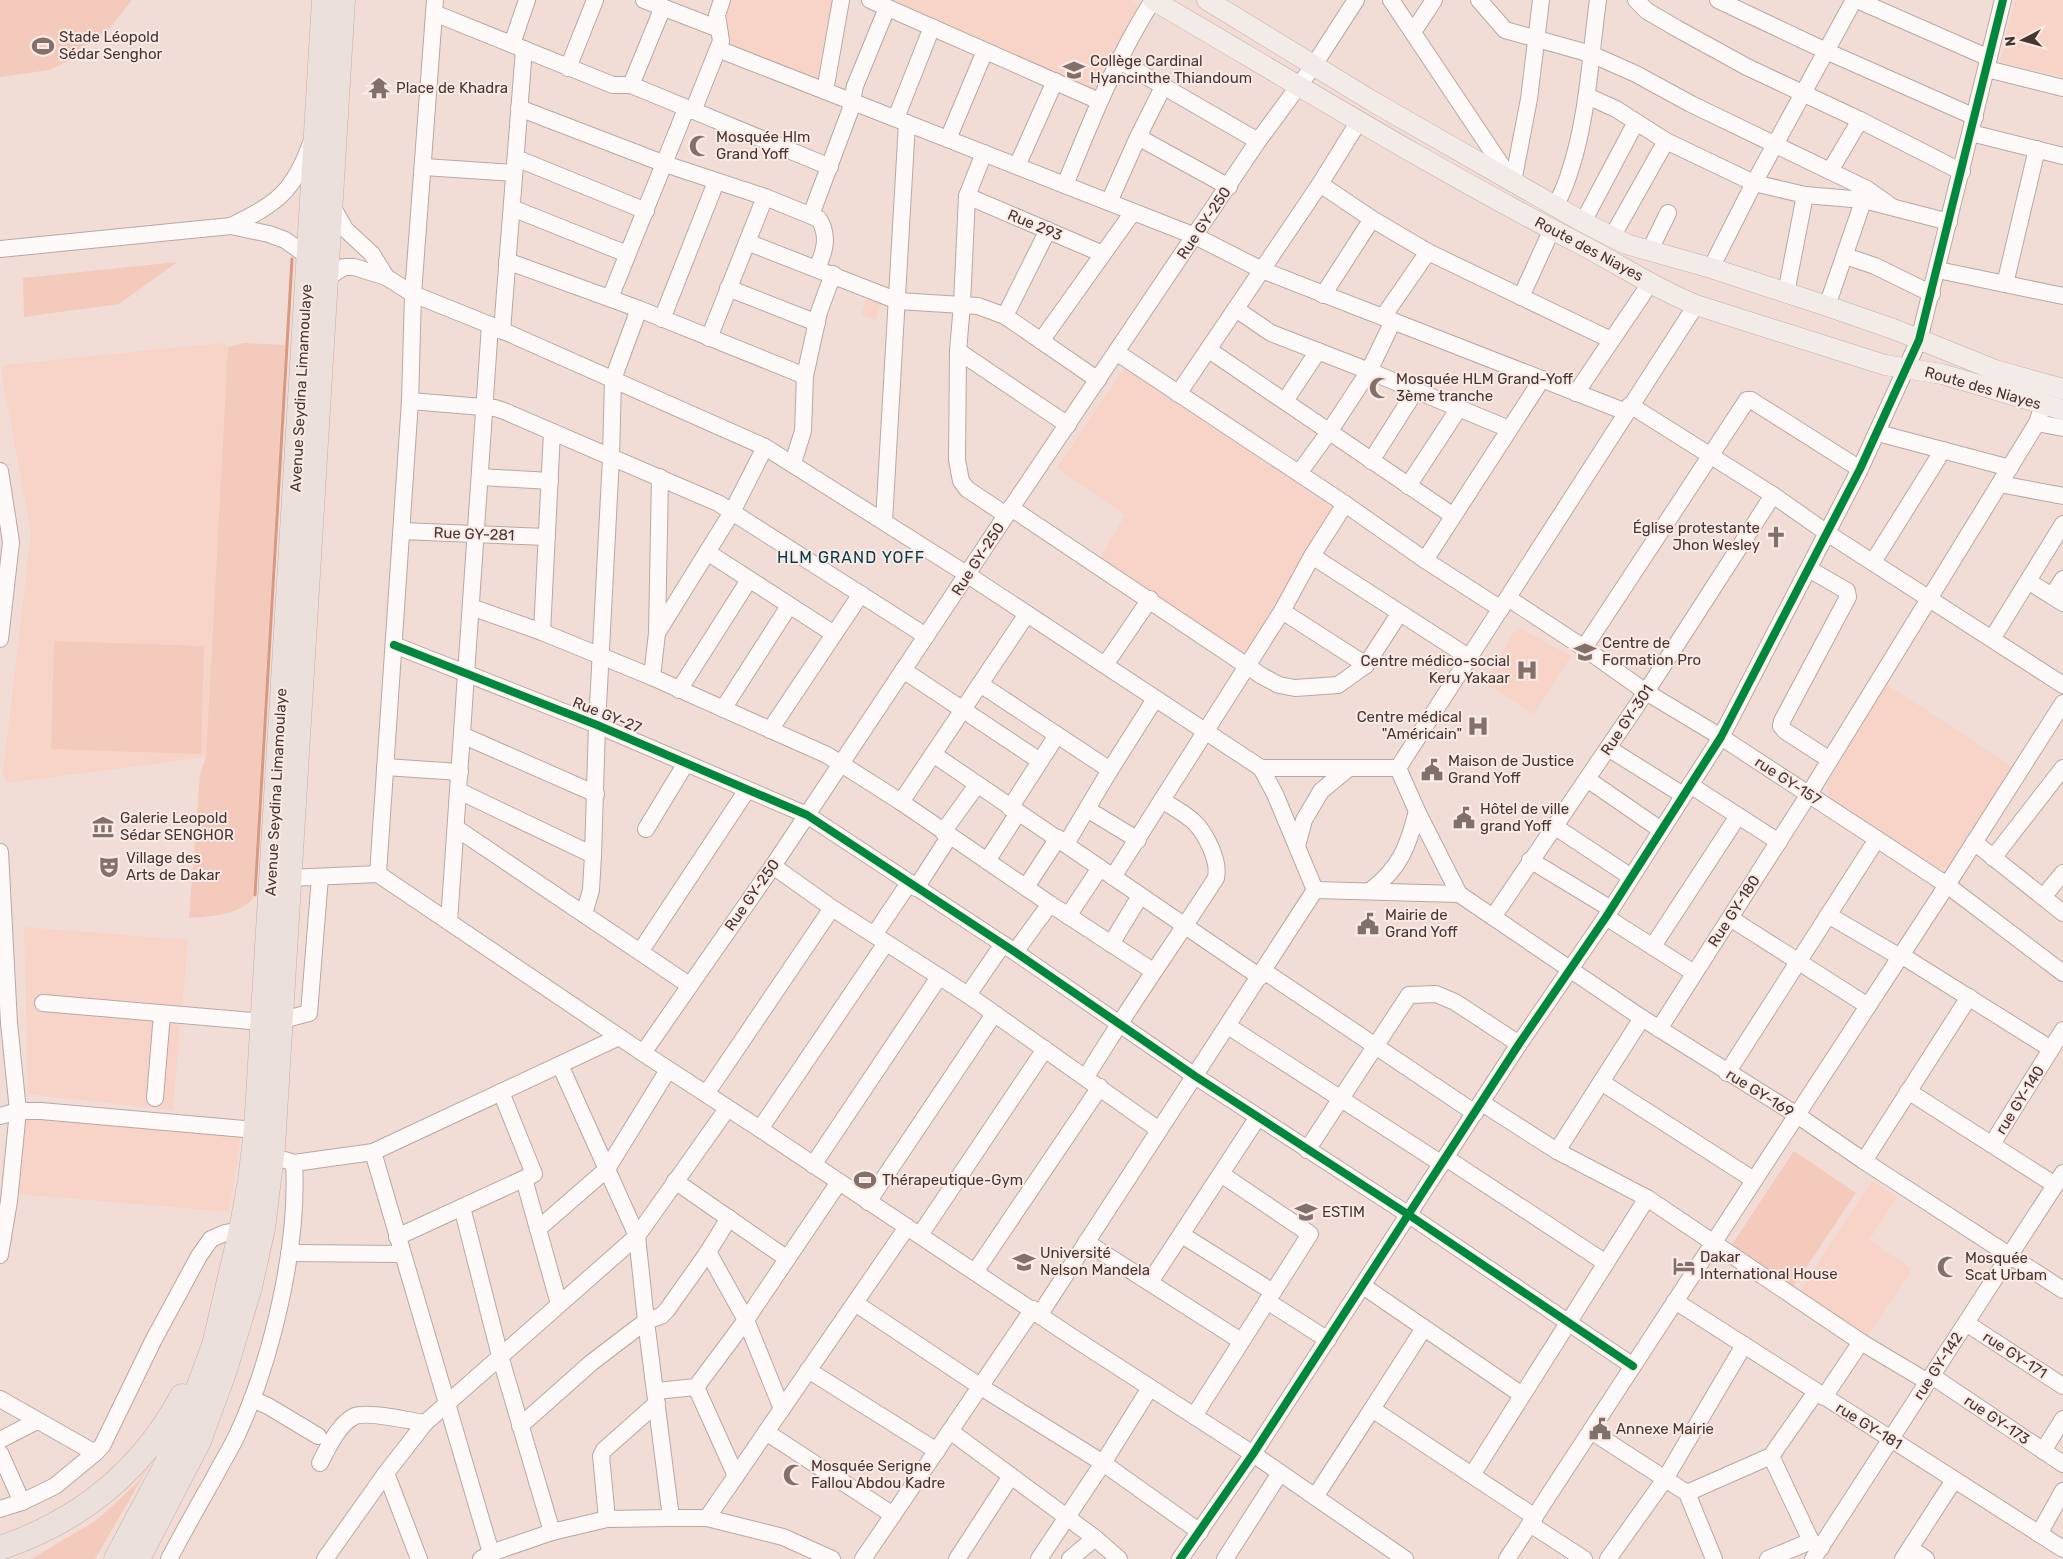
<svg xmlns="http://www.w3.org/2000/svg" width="2063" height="1559" font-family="Rubik,sans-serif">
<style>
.built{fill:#f7d4c7}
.green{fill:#f4cabc}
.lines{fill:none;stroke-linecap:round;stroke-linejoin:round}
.stream{stroke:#d89881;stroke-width:3}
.minor-casing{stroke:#b8a8a2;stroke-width:18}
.major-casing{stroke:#c3aea7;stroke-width:21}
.highway-casing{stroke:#c3aea7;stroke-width:25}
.minor{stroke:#fdfaf9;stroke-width:16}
.major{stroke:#f3ebe7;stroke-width:20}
.highway{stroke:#ece0dc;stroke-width:24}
.cycleway-casing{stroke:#fbeae5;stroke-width:11}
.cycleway{stroke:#00873e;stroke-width:8}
.labels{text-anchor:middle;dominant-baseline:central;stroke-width:4;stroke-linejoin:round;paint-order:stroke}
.poi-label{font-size:15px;fill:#463631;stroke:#fbeae5;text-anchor:start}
.street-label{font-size:15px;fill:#463631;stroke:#fbeae5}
.neighbourhood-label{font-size:16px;letter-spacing:1px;fill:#013c4b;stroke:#fbeae5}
</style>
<rect width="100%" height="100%" fill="#f2ddd6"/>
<g class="built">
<path d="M725,0h112l-14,87 -101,-40z"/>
<path d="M884,0h248l6,5 -43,91z"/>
<path d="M2015,0h48v77l-63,-15z"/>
<path d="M868,296l15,3 -8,21 -14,-5z"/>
<path d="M220,343l8,4 -22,410 -198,26 -5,-10 28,-240 -30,-163 4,-5z"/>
<path d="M1126,365l210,146 -91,147 -145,-100 25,-43 -68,-47z"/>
<path d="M1521,629l50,27 -37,58 -49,-31 28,-50z"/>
<path d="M1886,684l127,83 -64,99 -10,3 -110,-71 -2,-14z"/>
<path d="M24,927l164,13 -6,68 -10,14 8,6 -7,82 -145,-16z"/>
<path d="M26,1116l215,21 -12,75 -210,-18z"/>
<path d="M1872,1181l25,16 -28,43 43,29 -45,68 -68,-45z"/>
</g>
<g class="green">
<path d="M0,0h132l-23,29 -34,24 2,4 -28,13 -49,7z"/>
<path d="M177,262l-58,42 -95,13 -1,-39z"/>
<path d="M244,343l41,2 -32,553c-14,18 -42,18 -64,20l11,-144 6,-17 22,-410z"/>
<path d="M54,641l150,5 -3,108 -150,-5z"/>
<path d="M1794,1151l62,42 -63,94 -62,-41z"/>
<path d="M156,1454l-61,105h-64l66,-39 41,-38z"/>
</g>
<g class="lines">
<path class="stream" d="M255,895l37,-636"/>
<g class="minor-casing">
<g id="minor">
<path d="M644,0l75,29"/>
<path d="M870,0l229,101"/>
<path d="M1391,0l121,181"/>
<path d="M1479,0l26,30 86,24 45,20 55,30 176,85 24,17"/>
<path d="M1636,0l11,11 29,17 71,39 113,53 102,52"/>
<path d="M1718,0l108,51 149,66"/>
<path d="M1857,0l132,58"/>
<path d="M434,13l179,72h18l199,82"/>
<path d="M1413,32l21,-32"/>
<path d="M512,44l15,-44"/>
<path d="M718,49l477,187 67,34 364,142"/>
<path d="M1118,60l140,81"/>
<path d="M568,68l27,-68"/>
<path d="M1987,69l76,19"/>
<path d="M631,85l32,-78"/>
<path d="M825,91l16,-91"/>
<path d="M1587,96l29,13 50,32 88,42 51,12 59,5 85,22"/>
<path d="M519,108l146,56 100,33 54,22c10,17 6,32 -2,49"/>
<path d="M693,111l28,-70 -4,-26 5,-15"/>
<path d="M896,118l36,-91"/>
<path d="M1971,133l92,23"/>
<path d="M1138,137l91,50"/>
<path d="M948,139l37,-88"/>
<path d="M984,153l-17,43 -5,108 -4,47 -1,109 4,21 6,8 39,26"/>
<path d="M516,158l130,53"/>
<path d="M1017,166l38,-85"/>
<path d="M424,167l90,6"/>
<path d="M1830,171l30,-51"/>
<path d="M1513,182l16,-83 12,-99"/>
<path d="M1320,184l52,35 56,33 183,88"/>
<path d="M1065,185c26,-64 51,-127 88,-185"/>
<path d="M967,196l136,58"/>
<path d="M1109,202l29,-65 26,-52"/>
<path d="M332,206l13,23 27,25 14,23"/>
<path d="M1556,206c4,-10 10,-21 13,-32 19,-56 21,-116 29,-174"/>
<path d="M512,208l115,46"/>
<path d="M811,215l39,-104 5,-25 32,-78"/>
<path d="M1583,222l53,-100"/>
<path d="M231,226c46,-23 62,-33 80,-83"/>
<path d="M1612,237l54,-96"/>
<path d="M747,242l151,59 80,5 27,10 93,64"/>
<path d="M0,249l231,-23 38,8 16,6 24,17"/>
<path d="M1650,250l18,-37"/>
<path d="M1845,256l30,10 57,28"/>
<path d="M507,261l132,48 166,67"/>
<path d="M1711,268l43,-85 100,-183"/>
<path d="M1938,270l125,26"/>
<path d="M327,278l17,-11h10l32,10 27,17 77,31 275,122 203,128 293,193 14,26 40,96"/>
<path d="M2005,284l32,-135"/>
<path d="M728,288l89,35"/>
<path d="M1786,293l19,-98"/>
<path d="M1323,295l49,-76"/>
<path d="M1521,297l31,-68"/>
<path d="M610,298l76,-189"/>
<path d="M1827,306l40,-116"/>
<path d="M1236,309l35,24 98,38 140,58"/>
<path d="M1005,316l43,-86"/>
<path d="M1383,317l45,-65"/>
<path d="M662,319l54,-137"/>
<path d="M502,331l22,-282"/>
<path d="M709,338l56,-141"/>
<path d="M1041,341l92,-129"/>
<path d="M1209,350l243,165"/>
<path d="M958,351l110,74"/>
<path d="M1116,352l229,152 80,56 76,49"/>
<path d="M1576,393l75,-111"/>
<path d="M1178,394l142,-210 39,-63"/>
<path d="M410,401l85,7 9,3 214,92 208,133"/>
<path d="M1285,401l33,-50"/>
<path d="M1630,405l143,90 54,38 236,152"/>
<path d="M2037,423l26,5"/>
<path d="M1878,433l132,35"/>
<path d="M1371,461l45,-71"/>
<path d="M793,463l10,-32 2,-55 14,-64 14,-38"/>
<path d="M0,471l11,71 -11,97"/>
<path d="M1299,473l30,-41 40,-61 24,-50"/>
<path d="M480,477l70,4"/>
<path d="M2000,484l63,12"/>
<path d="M1408,486l51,-78"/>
<path d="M1011,508l251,168 17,9 16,3 43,-3 28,-20 33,-51"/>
<path d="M884,521l23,-398"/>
<path d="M402,531l145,6"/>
<path d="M707,552l127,82"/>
<path d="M1312,556l158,102"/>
<path d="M1425,560l117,-181"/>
<path d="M1873,562l70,-112"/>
<path d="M1809,569l38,22 1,6 -66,124 -1,5 4,5 45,29"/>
<path d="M2028,581l35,22"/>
<path d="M2052,596l11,-17"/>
<path d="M1508,598l76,50 62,44 75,45 226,148 116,88"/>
<path d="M471,607l71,25 110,45 175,78 74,47 149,102 103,67"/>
<path d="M1282,611l84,54"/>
<path d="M542,632l10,-200"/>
<path d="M657,633l75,-121 33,-65"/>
<path d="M1992,639l71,-115"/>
<path d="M394,645l203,80 210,90 208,137 180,124 214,139 224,151"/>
<path d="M1584,648l163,-248h4l109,69"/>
<path d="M1105,665l45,-66"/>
<path d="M903,670l137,91"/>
<path d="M652,677l5,-44 3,-156"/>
<path d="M980,684l130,86"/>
<path d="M679,690l70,-110"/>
<path d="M723,709l66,-103"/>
<path d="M770,730l91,-136"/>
<path d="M462,735l134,59"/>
<path d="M1608,748l75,47"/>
<path d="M933,754l327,223"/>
<path d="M385,767l75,5"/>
<path d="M1261,768h137"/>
<path d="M1398,768l19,43 42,83 183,124 155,97 67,46 199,129"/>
<path d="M1398,768l298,-463"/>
<path d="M1587,779l74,51"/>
<path d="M1690,785l89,57"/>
<path d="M459,791l134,64"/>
<path d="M901,802l126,-188"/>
<path d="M1010,808l47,-73"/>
<path d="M1087,809l51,31"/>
<path d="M1554,826l77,51"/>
<path d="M456,828l233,157"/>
<path d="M646,829l40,-66"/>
<path d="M943,832l34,-47"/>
<path d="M1974,842l89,71"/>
<path d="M1066,844l44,-74 45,-71"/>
<path d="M1297,846l7,-26 17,-29 28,-23"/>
<path d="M0,852l9,171 9,88 -9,90 -9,54"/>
<path d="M1993,858l70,-90"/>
<path d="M1530,860l81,49"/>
<path d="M987,861l31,-48"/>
<path d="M773,866l59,42 136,87 191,135"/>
<path d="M378,874l32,-473 3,-107 22,-294"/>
<path d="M1113,877l169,-266 30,-55 33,-52"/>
<path d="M290,878l88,-4 265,179 117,76 312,208 181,117 152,105"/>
<path d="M1026,887l32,-49"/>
<path d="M916,888l33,-51"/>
<path d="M1315,890l144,4"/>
<path d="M1370,891c30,-23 38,-44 47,-80"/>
<path d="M2043,897l20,-24"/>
<path d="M584,914l7,-24 2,-35 4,-130 14,-267 2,-79 26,-70"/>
<path d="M1828,915l72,42"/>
<path d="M1068,916l32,-48"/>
<path d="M1493,917l153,-225 127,-197"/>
<path d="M1606,917l88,56"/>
<path d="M1730,918l138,88"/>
<path d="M449,922l41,-597"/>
<path d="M874,935l35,-52"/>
<path d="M1111,944l29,-48"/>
<path d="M1653,946l85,-130"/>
<path d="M640,952l107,-162"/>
<path d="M1015,952l35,-48"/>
<path d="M1901,955l150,94"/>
<path d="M1264,971l211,142"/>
<path d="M968,995l35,-51"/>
<path d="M43,1003l220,19"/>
<path d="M281,1023l9,-5 19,-5 11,-136"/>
<path d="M1228,1026l214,138"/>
<path d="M1659,1029l150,-235 228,-371 6,-18"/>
<path d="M643,1053l130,-187 238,-358 247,-367 56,-76 42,-65"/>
<path d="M560,1065l77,171 9,85 25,197"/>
<path d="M1727,1073l150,-234"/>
<path d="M1086,1077c41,-68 87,-132 130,-199 2,-12 -1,-19 -5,-30 -13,-29 -23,-31 -49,-48"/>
<path d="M1601,1082l153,98"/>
<path d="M1908,1091l147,94"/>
<path d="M706,1094l126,-186"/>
<path d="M155,1098l7,-84"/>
<path d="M1482,1103l75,48 90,47 214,144 67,40"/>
<path d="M0,1116l18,-5h23l215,19"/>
<path d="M760,1129l126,-186"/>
<path d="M1992,1144l71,-114"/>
<path d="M1307,1150l102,-155 27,-1 19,8 64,42"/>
<path d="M1557,1151l85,-133"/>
<path d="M373,1152l118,401"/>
<path d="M1446,1158l160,105"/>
<path d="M285,1160l9,3 79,-11 246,-115"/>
<path d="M1864,1161l105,-164"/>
<path d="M813,1165l126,-188"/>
<path d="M524,1179l35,125"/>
<path d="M675,1181l111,77"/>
<path d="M868,1202l126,-188"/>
<path d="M462,1207l38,149 52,176"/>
<path d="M538,1229l69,-60 61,-99"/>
<path d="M920,1235l125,-186"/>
<path d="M1182,1235l91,57"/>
<path d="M397,1237l137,-63 -33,-82"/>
<path d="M1086,1242l155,99"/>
<path d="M708,1252l38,68 36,89"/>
<path d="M289,1253l113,1"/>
<path d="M975,1272l125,-185"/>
<path d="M1150,1282l108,-165"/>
<path d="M1363,1286l159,109"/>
<path d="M1267,1301l61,39"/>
<path d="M1675,1301l388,248"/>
<path d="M855,1303l126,84 122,76 97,69"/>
<path d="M1040,1314l275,-424"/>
<path d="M1966,1323l97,63"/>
<path d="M1424,1328l-52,81 163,108"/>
<path d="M808,1370l129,81"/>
<path d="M1932,1376l131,88"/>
<path d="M696,1387l40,89"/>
<path d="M656,1391l40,-4 50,-67 93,-138"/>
<path d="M1824,1397l37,-55"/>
<path d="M0,1399l95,54 7,-7 52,-107 45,-83 12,-17 14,-6 16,-3"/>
<path d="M252,1399l16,7 50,30"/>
<path d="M1194,1416l116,-182 -89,-60"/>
<path d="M520,1426l71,-63 55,-42 15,-5 6,-6 41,-58 21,-34"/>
<path d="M950,1431l145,107 24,21"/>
<path d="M1591,1431l96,62 27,66"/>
<path d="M766,1432l127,83"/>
<path d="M0,1440l37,-19"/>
<path d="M2043,1451l20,-32"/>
<path d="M0,1453l22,49"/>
<path d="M1771,1456l40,85 10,7"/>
<path d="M320,1463c8,-15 18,-39 35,-47 13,-5 55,5 70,7"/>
<path d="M386,1473l33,86"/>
<path d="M1472,1475l175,-277"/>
<path d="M1687,1493l84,-37 45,-64"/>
<path d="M1315,1497l57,-88"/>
<path d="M0,1509l22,-7 33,-16 40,-33"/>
<path d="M707,1518l200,-291"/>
<path d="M607,1519l-6,-63 3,-6 53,-47"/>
<path d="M1530,1524l54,35"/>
<path d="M2039,1534l24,-43"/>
<path d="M1910,1548l16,11"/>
<path d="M169,1559c15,-28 30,-55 46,-83 7,-14 17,-29 23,-43 34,-74 61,-188 56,-270"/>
<path d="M325,1559l61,-86 39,-50 212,-187 90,-127 -2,-3"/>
<path d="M481,1559l10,-6 61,-21 55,-13 64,-1h36l76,19 49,22"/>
<path d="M863,1559l170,-250"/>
<path d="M957,1559l54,-83"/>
<path d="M1039,1559l64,-96 47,-75"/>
<path d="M1070,1559l25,-21"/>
<path d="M1180,1559l73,-105 266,-410 87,-127 115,-180 139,-268 59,-129 84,-340"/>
<path d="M1225,1559l55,-86"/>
<path d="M1507,1559l440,-674 116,-182"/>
<path d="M1608,1559l57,-80 79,-134"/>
<path d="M1768,1559l43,-18"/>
<path d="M1813,1559l250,-386"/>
<path d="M1903,1559l51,-79"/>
</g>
</g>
<g class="major-casing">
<g id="major">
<path d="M1153,0c142,83 283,170 429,245 38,20 74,44 114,60l189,60 57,9 121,36"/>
<path d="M1207,0l165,101 211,121 43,22 85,24 116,38 69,24 99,40 68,19"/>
</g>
</g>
<g class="highway-casing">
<g id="highway">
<path d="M0,1548c80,-27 142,-77 182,-152"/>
<path d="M116,1559l50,-94 25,-58 23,-62 27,-115 9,-49 6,-51 68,-1130"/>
<path d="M138,1559l61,-118 26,-71 25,-83 13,-59 10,-81 70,-1147"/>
</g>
</g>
<use href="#minor" class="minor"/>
<use href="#major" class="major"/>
<use href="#highway" class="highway"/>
<g class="cycleway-casing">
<g id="cycleway">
<path d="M394,645l203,80 210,90 208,137 180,124 214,139 224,151"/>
<path d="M1180,1559l73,-105 266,-410 87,-127 115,-180 139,-268 59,-129 84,-340"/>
</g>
</g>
<use href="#cycleway" class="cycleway"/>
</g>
<defs>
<g id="stadium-bare" transform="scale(1.725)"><path d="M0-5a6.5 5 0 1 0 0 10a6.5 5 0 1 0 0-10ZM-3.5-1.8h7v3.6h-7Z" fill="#82706b" stroke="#fbeae5" stroke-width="2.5" paint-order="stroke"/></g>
<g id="university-bare" transform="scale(1.725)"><path d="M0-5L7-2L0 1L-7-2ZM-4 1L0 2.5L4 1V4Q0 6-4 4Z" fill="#82706b" stroke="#fbeae5" stroke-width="2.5" paint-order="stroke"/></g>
<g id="temple-bare" transform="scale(1.725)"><path d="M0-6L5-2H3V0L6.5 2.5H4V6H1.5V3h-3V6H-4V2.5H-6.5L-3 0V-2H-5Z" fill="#82706b" stroke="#fbeae5" stroke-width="2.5" paint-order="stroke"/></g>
<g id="mosque-bare" transform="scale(1.725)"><path d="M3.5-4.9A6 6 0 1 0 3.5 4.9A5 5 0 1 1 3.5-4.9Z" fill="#82706b" stroke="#fbeae5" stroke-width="2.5" paint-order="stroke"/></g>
<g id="church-bare" transform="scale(1.725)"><path d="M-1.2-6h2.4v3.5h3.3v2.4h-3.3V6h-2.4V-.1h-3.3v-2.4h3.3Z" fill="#82706b" stroke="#fbeae5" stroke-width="2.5" paint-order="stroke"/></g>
<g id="hospital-bare" transform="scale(1.725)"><path d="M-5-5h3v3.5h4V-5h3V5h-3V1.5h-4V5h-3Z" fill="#82706b" stroke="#fbeae5" stroke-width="2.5" paint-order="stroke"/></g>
<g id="civic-bare" transform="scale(1.725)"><path d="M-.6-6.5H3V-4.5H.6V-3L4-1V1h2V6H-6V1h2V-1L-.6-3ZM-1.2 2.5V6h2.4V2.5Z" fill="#82706b" stroke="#fbeae5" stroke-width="2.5" paint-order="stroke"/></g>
<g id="museum-bare" transform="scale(1.725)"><path d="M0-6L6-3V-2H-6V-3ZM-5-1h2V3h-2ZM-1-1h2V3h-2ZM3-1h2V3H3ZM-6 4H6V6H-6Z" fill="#82706b" stroke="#fbeae5" stroke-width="2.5" paint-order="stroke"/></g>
<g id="theatre-bare" transform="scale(1.725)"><path d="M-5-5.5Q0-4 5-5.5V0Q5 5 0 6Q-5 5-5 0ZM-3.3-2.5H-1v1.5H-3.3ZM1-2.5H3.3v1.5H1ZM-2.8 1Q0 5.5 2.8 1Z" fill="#82706b" stroke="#fbeae5" stroke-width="2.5" paint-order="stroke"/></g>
<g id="hotel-bare" transform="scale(1.725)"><path d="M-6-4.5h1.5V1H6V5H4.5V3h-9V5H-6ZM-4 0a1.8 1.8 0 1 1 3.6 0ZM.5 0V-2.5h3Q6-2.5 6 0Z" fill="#82706b" stroke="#fbeae5" stroke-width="2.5" paint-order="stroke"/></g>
</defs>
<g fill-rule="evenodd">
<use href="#stadium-bare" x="43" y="46"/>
<use href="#university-bare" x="1074" y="70"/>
<use href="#temple-bare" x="379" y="88"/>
<use href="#mosque-bare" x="700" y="146"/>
<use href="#mosque-bare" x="1380" y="388"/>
<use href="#church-bare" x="1776" y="537"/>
<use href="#university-bare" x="1585" y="652"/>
<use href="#hospital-bare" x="1527" y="670"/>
<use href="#hospital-bare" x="1478" y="726"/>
<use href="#civic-bare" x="1432" y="770"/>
<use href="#civic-bare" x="1464" y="818"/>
<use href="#museum-bare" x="103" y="827"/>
<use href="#theatre-bare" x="109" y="867"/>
<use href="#civic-bare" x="1368" y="924"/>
<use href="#stadium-bare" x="865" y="1180"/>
<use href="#university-bare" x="1306" y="1212"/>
<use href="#university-bare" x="1024" y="1262"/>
<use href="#hotel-bare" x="1684" y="1266"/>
<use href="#mosque-bare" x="1948" y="1267"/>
<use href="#civic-bare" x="1600" y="1429"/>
<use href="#mosque-bare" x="794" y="1475"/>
</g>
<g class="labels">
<g class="poi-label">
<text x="59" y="37">Stade Léopold<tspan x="59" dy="17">Sédar Senghor</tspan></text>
<text x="1090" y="61">Collège Cardinal<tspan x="1090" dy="17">Hyancinthe Thiandoum</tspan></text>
<text x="396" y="88">Place de Khadra</text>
<text x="716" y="137">Mosquée Hlm<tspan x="716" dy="17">Grand Yoff</tspan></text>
<text x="1396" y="379">Mosquée HLM Grand-Yoff<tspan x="1396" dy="17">3ème tranche</tspan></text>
<text x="1760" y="528" text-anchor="end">Église protestante<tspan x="1760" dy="17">Jhon Wesley</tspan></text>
<text x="1602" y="643">Centre de<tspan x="1602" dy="17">Formation Pro</tspan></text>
<text x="1510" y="661" text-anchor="end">Centre médico-social<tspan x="1510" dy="17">Keru Yakaar</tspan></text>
<text x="1462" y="717" text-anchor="end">Centre médical<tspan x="1462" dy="17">"Américain"</tspan></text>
<text x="1448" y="761">Maison de Justice<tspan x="1448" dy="17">Grand Yoff</tspan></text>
<text x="1480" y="809">Hôtel de ville<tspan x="1480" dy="17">grand Yoff</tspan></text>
<text x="120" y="818">Galerie Leopold<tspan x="120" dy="17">Sédar SENGHOR</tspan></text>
<text x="126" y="858">Village des<tspan x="126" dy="17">Arts de Dakar</tspan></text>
<text x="1385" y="915">Mairie de<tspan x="1385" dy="17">Grand Yoff</tspan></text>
<text x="882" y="1180">Thérapeutique-Gym</text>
<text x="1322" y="1212">ESTIM</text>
<text x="1040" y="1253">Université<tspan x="1040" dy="17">Nelson Mandela</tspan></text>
<text x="1700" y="1257">Dakar<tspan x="1700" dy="17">International House</tspan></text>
<text x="1965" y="1258">Mosquée<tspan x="1965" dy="17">Scat Urbam</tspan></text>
<text x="1616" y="1429">Annexe Mairie</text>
<text x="811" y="1466">Mosquée Serigne<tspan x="811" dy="17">Fallou Abdou Kadre</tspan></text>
</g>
<g class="street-label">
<text transform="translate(1204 223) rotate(-56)">Rue GY-250</text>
<text transform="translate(1035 225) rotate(23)">Rue 293</text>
<text transform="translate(1589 249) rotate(28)">Route des Niayes</text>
<text transform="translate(301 388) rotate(-87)">Avenue Seydina Limamoulaye</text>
<text transform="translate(1983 388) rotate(16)">Route des Niayes</text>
<text transform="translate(474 534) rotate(2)">Rue GY-281</text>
<text transform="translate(978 559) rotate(-57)">Rue GY-250</text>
<text transform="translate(607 715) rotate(22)">Rue GY-27</text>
<text transform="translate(1627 720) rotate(-56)">Rue GY-301</text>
<text transform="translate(1788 781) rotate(33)">rue GY-157</text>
<text transform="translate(276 792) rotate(-87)">Avenue Seydina Limamoulaye</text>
<text transform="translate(752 895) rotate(-55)">Rue GY-250</text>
<text transform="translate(1734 911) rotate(-57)">Rue GY-180</text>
<text transform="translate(1760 1093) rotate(32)">rue GY-169</text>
<text transform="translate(2020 1100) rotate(-58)">rue GY-140</text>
<text transform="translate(2015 1355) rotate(33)">rue GY-171</text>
<text transform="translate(1938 1366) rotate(-57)">rue GY-142</text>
<text transform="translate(1997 1420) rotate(34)">rue GY-173</text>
<text transform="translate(1869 1426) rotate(32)">rue GY-181</text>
</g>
<g class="neighbourhood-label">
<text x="851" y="557">HLM GRAND YOFF</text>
</g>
</g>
<g transform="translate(2023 40) rotate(264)" stroke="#fbeae5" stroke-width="4" paint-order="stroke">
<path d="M0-4L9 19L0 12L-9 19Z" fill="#463631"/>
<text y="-8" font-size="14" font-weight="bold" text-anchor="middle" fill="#463631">N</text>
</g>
</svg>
